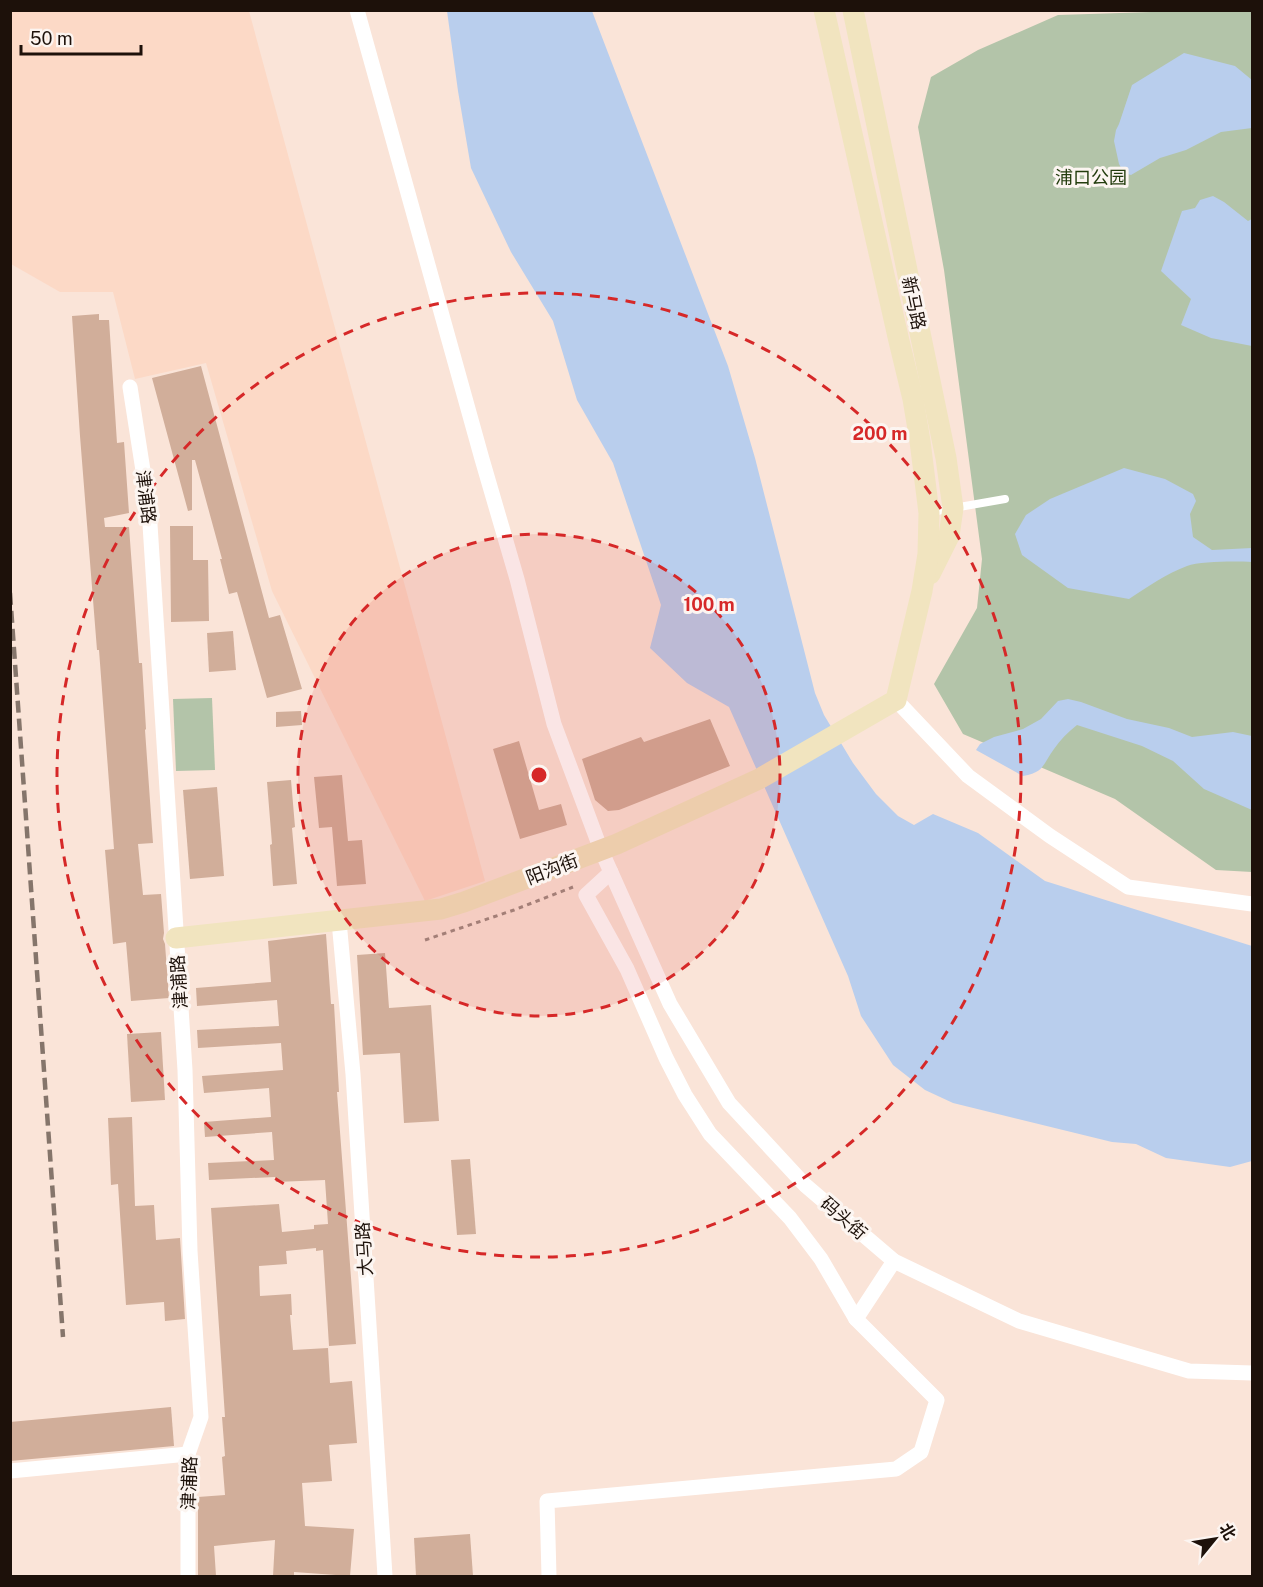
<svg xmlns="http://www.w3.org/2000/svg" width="1263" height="1587" font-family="'Public Sans','Noto Sans SC',sans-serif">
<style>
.built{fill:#fcd9c6}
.green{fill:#b3c4a9}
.water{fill:#b9ceed}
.building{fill:#d1ae9a}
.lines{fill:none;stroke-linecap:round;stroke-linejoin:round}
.path{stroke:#9d8b82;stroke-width:3;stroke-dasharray:4.5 4.5;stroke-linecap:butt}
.lane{stroke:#fff;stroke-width:8}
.street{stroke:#fff;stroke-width:15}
.secondary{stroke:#f1e4bf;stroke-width:21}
.rail{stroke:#85756b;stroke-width:4.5;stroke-dasharray:12 6;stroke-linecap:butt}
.ring{fill:none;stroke:#d62828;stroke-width:3;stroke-dasharray:10 8}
.labels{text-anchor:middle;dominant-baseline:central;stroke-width:6;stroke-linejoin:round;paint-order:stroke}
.park-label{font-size:18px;fill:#233d0e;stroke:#fcf5f1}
.street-label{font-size:18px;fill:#1d110a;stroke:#fcf5f1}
.centre{fill:#d62828;stroke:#fcf5f1;stroke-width:3}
.ring-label{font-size:18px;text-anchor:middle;font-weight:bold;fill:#d62828;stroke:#fcf5f1;stroke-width:6;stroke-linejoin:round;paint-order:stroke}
</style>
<rect width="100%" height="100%" fill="#fae4d8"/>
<path class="built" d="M11,11h238l236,870 -60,20 -153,-310 -66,-228 -71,16 -22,-87h-53l-49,-28z"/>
<g class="green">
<path d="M1151,12h101v860l-36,-2 -101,-71 -152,-65 -29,-50 43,-76 5,-49 -38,-289 -26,-143 13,-50 47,-27 80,-35z"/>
<path d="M212,698l3,72 -39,1 -3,-72z"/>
</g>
<g class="water">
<path d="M447,11h145l136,355 27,92 60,235 9,22 29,48 23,31 22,22 16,9 19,-11 45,19 67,48 207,65v215l-22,6 -64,-9 -30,-14 -24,-2 -159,-39 -28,-13 -32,-25 -32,-49 -13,-40 -119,-269 -42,-24 -37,-35 11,-43 -48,-142 -36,-63 -24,-79 -42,-69 -40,-84 -13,-77z"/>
<path d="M1184,53l51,13 17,14v48l-31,4 -35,18 -26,8 -29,17 -7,-2 -5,-9 -5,-23 2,-11 3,-6 13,-39z"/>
<path d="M1213,196l11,6 24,19 4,-2v127l-41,-8 -30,-13 10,-26 -30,-28 21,-60 13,-3 5,-8z"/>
<path d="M1124,468l41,11 28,15 3,7 -6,13 3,23 19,13 40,-2v14c-14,-1 -52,-1 -65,4 -21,8 -40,21 -58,33l-61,-11 -46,-33 -7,-21 11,-19 24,-16z"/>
<path d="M1068,699l13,3 46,17 42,9 23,9 41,-5 19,4v74l-48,-21 -31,-28 -31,-15 -65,-21c-9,7 -17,15 -23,24 -12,16 -9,23 -31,27l-47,-26 4,-6 14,-7 29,-8 18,-10 17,-18z"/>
</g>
<g class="building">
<path d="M99,314v6h10l8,123 7,-1 5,71 -25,5 1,9h24l10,136h3l4,66 -1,1 8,113 -15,1 5,51 18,-1 3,39 -1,6 2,5 4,54 -38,3 -5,-59 -13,2 -8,-94 9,-1 -15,-199h-2l-17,-214 -8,-120z"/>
<path d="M201,366l68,252 11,-3 22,74 -35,9 -30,-106 -8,2 -9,-35h2l-27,-99h-3v50l-4,1 -36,-133z"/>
<path d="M170,526h23v34h15l1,61 -38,1z"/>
<path d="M233,631l3,39 -27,2 -2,-39z"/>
<path d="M301,711l1,14 -26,2v-15z"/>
<path d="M710,719l20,47 -111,44 -11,1 -13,-11 -13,-41 59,-22 3,5z"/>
<path d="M519,741l20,69 22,-6 6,21 -47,14 -27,-90z"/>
<path d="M342,775l6,66 14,-1 4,44 -29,2 -5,-59 -13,1 -5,-51z"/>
<path d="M291,780l4,47 -3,1 5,56 -24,2 -3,-41 2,-1 -5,-62z"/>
<path d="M217,787l7,89 -34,3 -7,-89z"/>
<path d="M326,934l5,70h3l5,88h-2l19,252 -27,2 -6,-96 -7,1v-3l-30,3 1,13 -28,2 1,30 31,-2 1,21h-2l3,35 35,-2 2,35 22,-2 5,62 -28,2 3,36 -30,2 3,43 49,3 -4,47 -56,-4v4h-21l2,-36 -61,6 2,30h-18v-79l27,-2 -3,-38 3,-1 -3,-39h3l-14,-209 68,-4 3,28 32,-3v-4l14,-1 -3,-44 -49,2 -1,-5 -66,3 -1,-17 66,-3 -2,-28 -67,5 -1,-15 67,-5 -2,-29 -65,5 -2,-17 81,-6 -2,-27 -83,5 -1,-18 82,-4 -2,-26 -80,6 -1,-18 75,-6 -3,-41z"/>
<path d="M385,953l4,55 42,-3 8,116 -35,2 -4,-70 -37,2 -6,-100z"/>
<path d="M161,1032l4,68 -34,2 -4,-68z"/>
<path d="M132,1117l3,89 19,-1 2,35 24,-2 5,81 -20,2 -1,-19 -38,3 -8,-121 -7,1 -3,-67z"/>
<path d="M470,1159l6,75 -19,1 -6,-75z"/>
<path d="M171,1407l3,39 -164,15v-39z"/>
<path d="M470,1534l3,42h-57l-2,-38z"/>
</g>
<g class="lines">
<path class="path" d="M425,940l89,-30 59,-23"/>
<path class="lane" d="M931,512l74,-13"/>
<g class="street">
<path d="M357,10l125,449 35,120 37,145 47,126 69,154 59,99 76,82 89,76 125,60 170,50 63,2"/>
<path d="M130,387l19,122 36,561 5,181 11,166 -13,37v122"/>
<path d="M896,700l72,76 82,60 78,51 124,17"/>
<path d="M611,872l-25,23 41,74 39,89 19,37 25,39 80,84 31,41 35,60"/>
<path d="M339,921l14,153 32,502"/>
<path d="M10,1471l178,-17"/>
<path d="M549,1576l-2,-75 349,-32 25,-17 16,-52 -81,-81 38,-58"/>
</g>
<g class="secondary">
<path d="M853,10l93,448 7,50 -4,28 -19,38"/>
<path d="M176,938l265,-29 23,-7 153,-58 142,-65 137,-79 26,-109 6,-37 1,-41 -9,-72 -7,-42 -14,-58 -75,-331"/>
</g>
<path class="rail" d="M10,593l53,744"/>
</g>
<circle cx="539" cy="775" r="241" fill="#d62828" fill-opacity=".12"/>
<g class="ring">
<circle cx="539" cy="775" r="241"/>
<circle cx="539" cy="775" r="482"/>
</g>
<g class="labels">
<g class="park-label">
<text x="1091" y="177">浦口公园</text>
</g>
<g class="street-label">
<text transform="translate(914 303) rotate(78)">新马路</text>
<text transform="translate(146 497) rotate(83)">津浦路</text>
<text transform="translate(552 869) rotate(-21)">阳沟街</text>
<text transform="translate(179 982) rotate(-94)">津浦路</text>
<text transform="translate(844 1218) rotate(41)">码头街</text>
<text transform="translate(364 1249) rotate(-94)">大马路</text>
<text transform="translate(189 1483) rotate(-88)">津浦路</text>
</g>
</g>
<circle cx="539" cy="775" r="9" class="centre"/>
<g class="ring-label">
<text x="880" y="440">200 m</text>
<text x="709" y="611">100 m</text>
</g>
<rect width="1263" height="1587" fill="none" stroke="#1d110a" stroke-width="24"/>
<g transform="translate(1215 1539) rotate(60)" stroke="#fcf5f1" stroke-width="4.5" paint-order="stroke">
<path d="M0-4.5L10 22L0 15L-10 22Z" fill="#1d110a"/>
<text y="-9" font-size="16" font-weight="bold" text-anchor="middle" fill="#1d110a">北</text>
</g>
<path d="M21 45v9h120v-9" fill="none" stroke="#1d110a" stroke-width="3"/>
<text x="30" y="45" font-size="18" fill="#1d110a" stroke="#fcf5f1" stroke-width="4.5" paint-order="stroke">50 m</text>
</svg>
